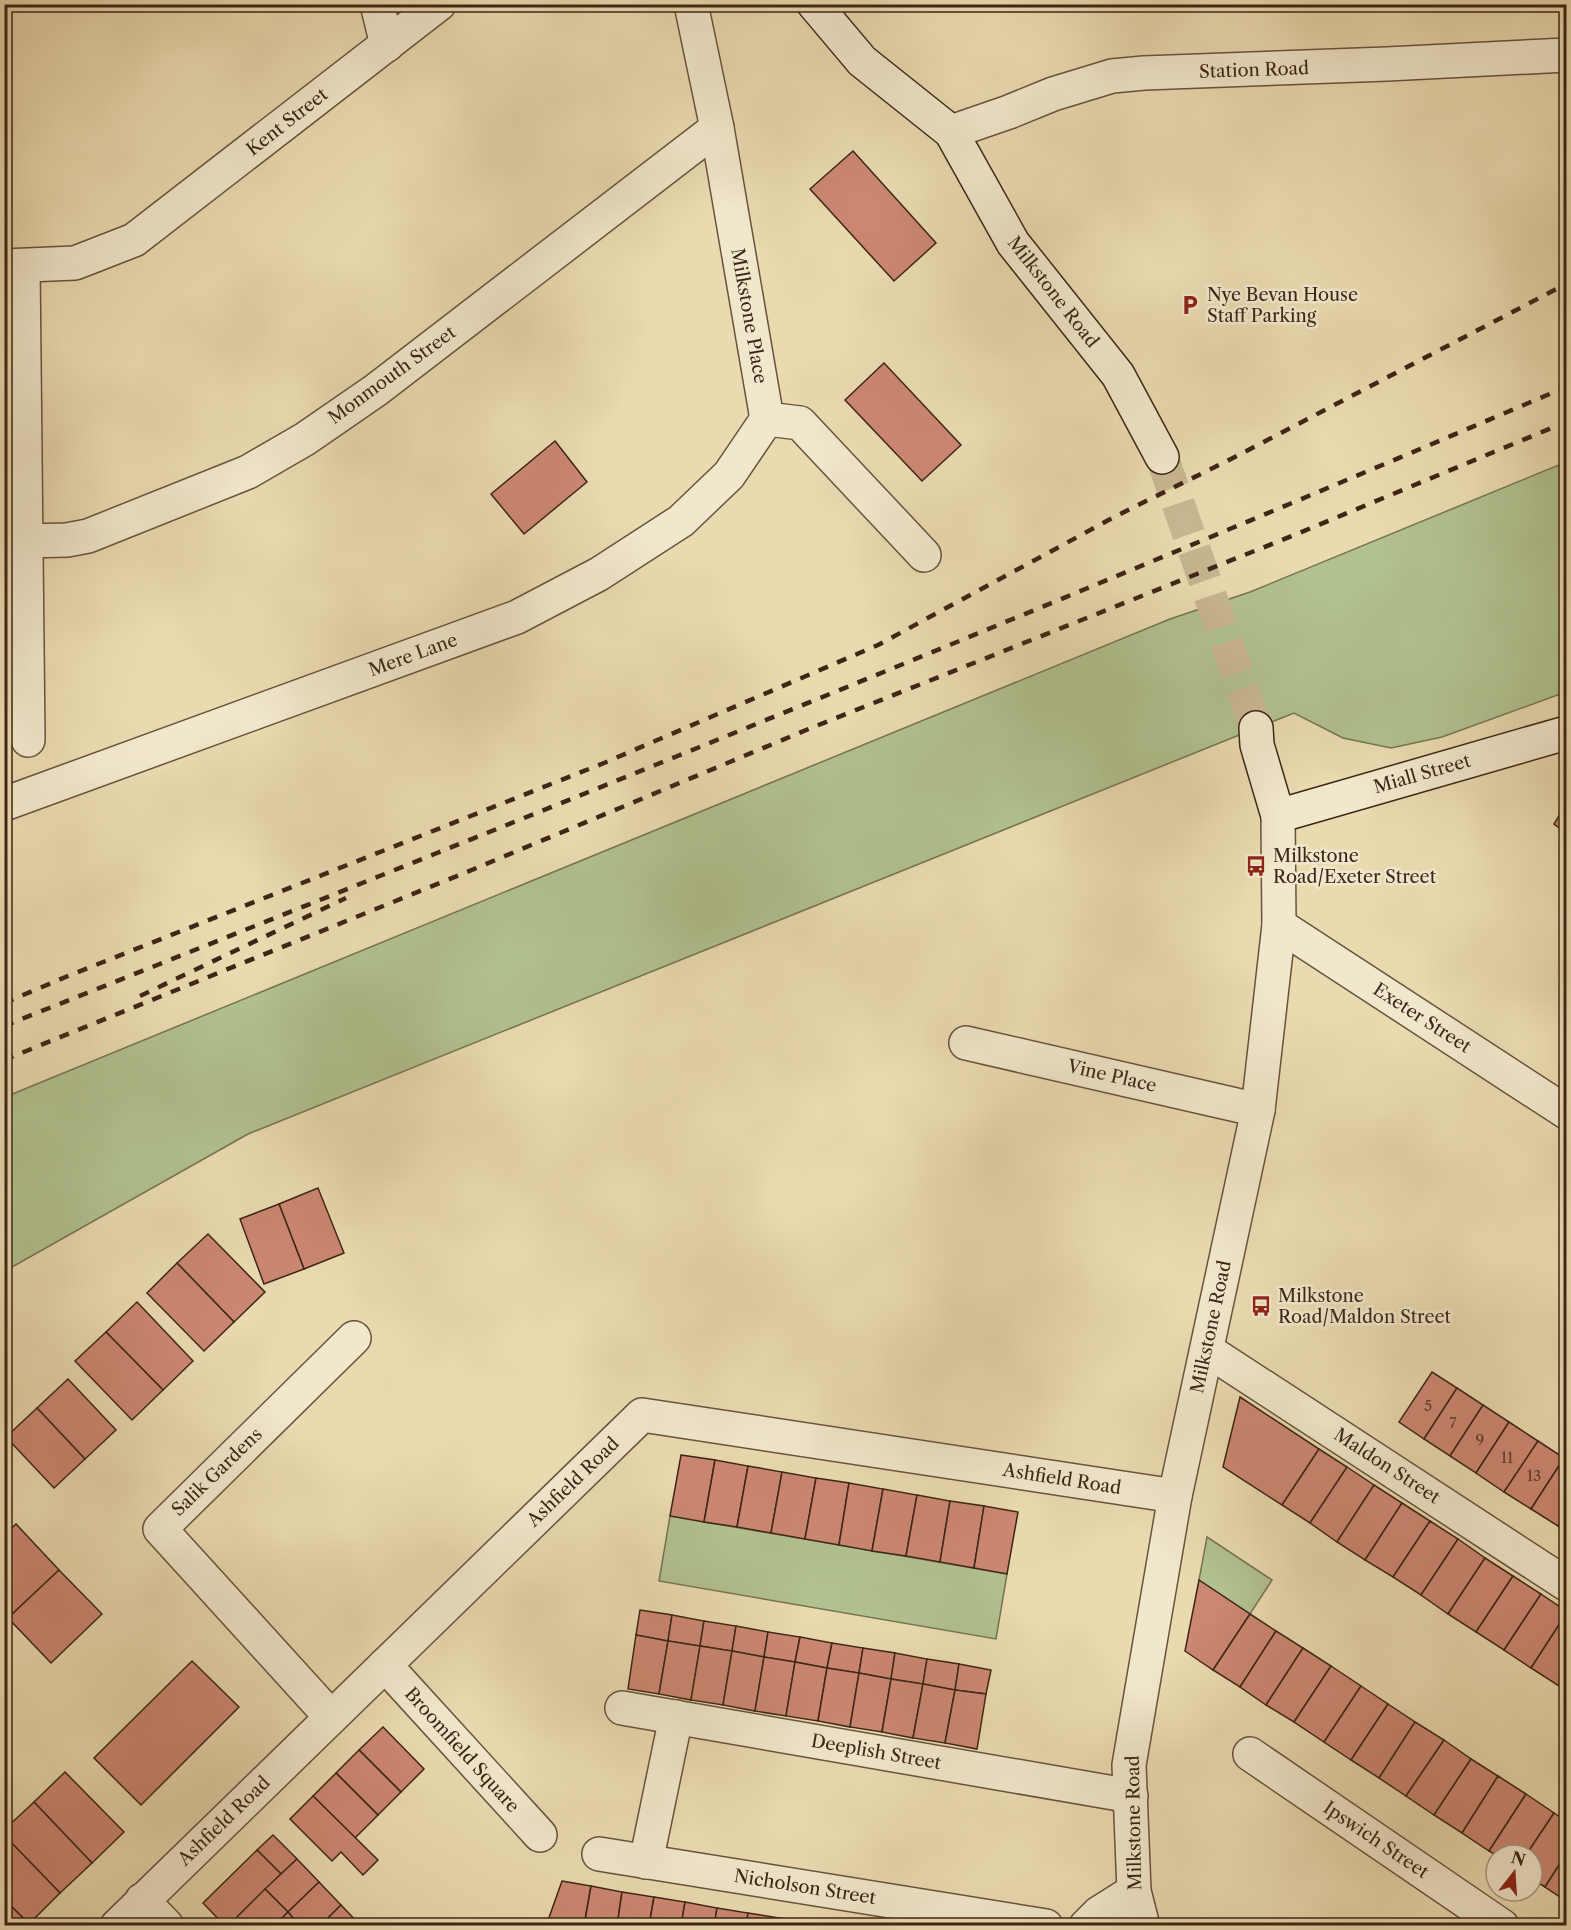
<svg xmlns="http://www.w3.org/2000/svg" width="1571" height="1930" font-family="'Libre Caslon Text',serif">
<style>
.green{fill:#b1c18f;stroke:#767452;stroke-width:1.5}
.building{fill:#cc8772;stroke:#3c2616;stroke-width:1.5}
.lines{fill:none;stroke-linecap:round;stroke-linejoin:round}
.secondary-tunnel{stroke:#c7b691;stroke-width:33;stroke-dasharray:33 16;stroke-linecap:butt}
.street-casing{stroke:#68533c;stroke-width:36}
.secondary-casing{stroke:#3c2616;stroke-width:36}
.street{stroke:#f1e7cc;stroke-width:33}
.secondary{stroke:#f1e7cc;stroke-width:33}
.rail{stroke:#3c2616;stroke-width:4.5;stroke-dasharray:10 10;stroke-linecap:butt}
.labels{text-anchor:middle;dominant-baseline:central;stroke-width:5;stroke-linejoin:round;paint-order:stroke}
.number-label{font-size:15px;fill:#603e2d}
.street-label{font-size:18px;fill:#3c2616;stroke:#f1e7cc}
.poi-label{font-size:18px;fill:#3c2616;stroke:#f1e7cc;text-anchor:start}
</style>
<rect width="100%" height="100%" fill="#eadab0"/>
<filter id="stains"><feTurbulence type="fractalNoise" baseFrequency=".00333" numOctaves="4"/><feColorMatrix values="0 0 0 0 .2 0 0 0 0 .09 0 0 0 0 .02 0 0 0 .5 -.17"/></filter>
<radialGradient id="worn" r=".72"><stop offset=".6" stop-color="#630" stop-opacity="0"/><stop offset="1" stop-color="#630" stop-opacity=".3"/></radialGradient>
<g class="green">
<path d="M1566,462v230l-124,45 -51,11 -48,-10 -49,-25 -1046,421 -243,137v-174l1165,-478 80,-27z"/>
<path d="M670,1516l337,58 -11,65 -337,-58z"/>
<path d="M1207,1537l65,43 -22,34 -51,-34z"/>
</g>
<g class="building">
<path d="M853,151l83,92 -42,38 -84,-92z"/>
<path d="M884,363l77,82 -39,36 -77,-81z"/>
<path d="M555,441l32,41 -63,52 -33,-40z"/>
<path d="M1566,804v29l-12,-9z"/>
<path d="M318,1188l26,65 -40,16 -25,-65z"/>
<path d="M279,1204l25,65 -40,15 -24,-65z"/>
<path d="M208,1234l57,58 -31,30 -57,-59z"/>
<path d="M177,1263l57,59 -30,29 -57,-58z"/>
<path d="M137,1302l56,59 -30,29 -57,-58z"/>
<path d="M106,1332l57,58 -31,30 -57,-59z"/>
<path d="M1432,1372l25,16 -33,51 -25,-17z"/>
<path d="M68,1379l48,51 -31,29 -48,-51z"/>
<path d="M1457,1388l26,17 -33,51 -26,-17z"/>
<path d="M1240,1397l79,52 -37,56 -59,-38z"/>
<path d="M1483,1405l26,17 -33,51 -26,-17z"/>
<path d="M37,1408l48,51 -31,29 -48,-51z"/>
<path d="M1509,1422l29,19 -34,51 -28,-19z"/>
<path d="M1538,1441l26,17 -33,51 -27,-17z"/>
<path d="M1319,1449l28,18 -37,56 -28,-18z"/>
<path d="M681,1455l34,5 -11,62 -34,-6z"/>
<path d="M1564,1458l2,2v53l-8,13 -27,-17z"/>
<path d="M715,1460l33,6 -11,61 -33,-5z"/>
<path d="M748,1466l34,6 -11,61 -34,-6z"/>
<path d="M1347,1467l27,18 -37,57 -27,-19z"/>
<path d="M782,1472l34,6 -11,61 -34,-6z"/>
<path d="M816,1478l33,5 -10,62 -34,-6z"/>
<path d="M849,1483l34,6 -11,62 -33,-6z"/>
<path d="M1374,1485l28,18 -37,57 -28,-18z"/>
<path d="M883,1489l34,6 -11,61 -34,-5z"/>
<path d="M917,1495l33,6 -10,61 -34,-6z"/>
<path d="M950,1501l34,5 -10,62 -34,-6z"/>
<path d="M1402,1503l28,18 -37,56 -28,-17z"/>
<path d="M984,1506l34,6 -11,62 -33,-6z"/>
<path d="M1566,1513v19l-8,-6z"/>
<path d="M1430,1521l28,18 -37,56 -28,-18z"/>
<path d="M16,1524l43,46 -51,48 -4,-3v-80z"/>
<path d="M1458,1539l27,19 -37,56 -27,-19z"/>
<path d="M1485,1558l28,18 -37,56 -28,-18z"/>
<path d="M59,1570l43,44 -51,49 -43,-45z"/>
<path d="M1513,1576l28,18 -37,56 -28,-18z"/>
<path d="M1199,1580l51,34 -37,56 -28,-19z"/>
<path d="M1541,1594l25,17v3l-35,54 -27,-18z"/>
<path d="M640,1610l32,5 -4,26 -32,-6z"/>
<path d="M1250,1614l26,17 -36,56 -27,-17z"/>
<path d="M1566,1614v60l-7,12 -28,-18z"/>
<path d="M672,1615l32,6 -4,25 -32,-5z"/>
<path d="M704,1621l32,5 -4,25 -32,-5z"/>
<path d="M736,1626l32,6 -4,25 -32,-6z"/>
<path d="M1276,1631l27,17 -37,57 -26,-18z"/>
<path d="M768,1632l32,5 -5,25 -31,-5z"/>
<path d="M636,1635l32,6 -9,53 -31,-5z"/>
<path d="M800,1637l32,6 -5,25 -32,-6z"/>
<path d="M668,1641l32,5 -9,54 -32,-6z"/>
<path d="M832,1643l31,5 -4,25 -32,-5z"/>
<path d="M700,1646l32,5 -9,54 -32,-5z"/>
<path d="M863,1648l32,5 -4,26 -32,-6z"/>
<path d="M1303,1648l28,18 -37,56 -28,-17z"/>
<path d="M732,1651l32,6 -9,54 -32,-6z"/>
<path d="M895,1653l32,6 -4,25 -32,-5z"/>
<path d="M764,1657l31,5 -9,54 -31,-5z"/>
<path d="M927,1659l32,5 -4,26 -32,-6z"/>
<path d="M192,1661l47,46 -98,98 -47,-47z"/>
<path d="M795,1662l32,6 -9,53 -32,-5z"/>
<path d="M959,1664l32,6 -5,24 -31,-4z"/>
<path d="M1331,1666l30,20 -37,56 -30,-20z"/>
<path d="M827,1668l32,5 -9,54 -32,-6z"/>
<path d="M859,1673l32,6 -9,53 -32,-5z"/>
<path d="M1566,1674v17l-7,-5z"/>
<path d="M891,1679l32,5 -10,54 -31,-6z"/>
<path d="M923,1684l32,6 -10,53 -32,-5z"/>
<path d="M1361,1686l27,18 -37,56 -27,-18z"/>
<path d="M955,1690l31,4 -9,55 -32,-6z"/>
<path d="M1388,1704l27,18 -36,56 -28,-18z"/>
<path d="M1415,1722l29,18 -38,56 -27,-18z"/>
<path d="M383,1727l41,42 -23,23 -42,-42z"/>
<path d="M1444,1740l27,19 -37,56 -28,-19z"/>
<path d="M359,1750l42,42 -23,23 -42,-42z"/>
<path d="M1471,1759l27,17 -36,57 -28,-18z"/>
<path d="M65,1772l59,60 -32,31 -58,-61z"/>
<path d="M336,1773l42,42 -23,23 -42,-42z"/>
<path d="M1498,1776l28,18 -37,57 -27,-18z"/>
<path d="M1526,1794l28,19 -28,42h-30l-7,-4z"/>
<path d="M313,1796l65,64 -15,15 -22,-23 -9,9 -42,-42z"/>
<path d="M34,1802l58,61 -32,30 -56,-58v-5z"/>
<path d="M1554,1813l12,8v33l-21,33 -13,-8v-24h-6z"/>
<path d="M4,1835l56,58 -31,31 -25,-25z"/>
<path d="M273,1835l24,24 -16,15 -24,-24z"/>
<path d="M257,1850l24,24 -53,52h-3l-22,-23z"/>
<path d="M1566,1854v47l-21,-14z"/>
<path d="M297,1859l22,23 -31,30 -23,-23z"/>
<path d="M562,1881l29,5 -7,40h-38z"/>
<path d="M319,1882l22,23 -21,21h-20l-12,-14z"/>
<path d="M591,1886l31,6 -5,34h-33z"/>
<path d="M265,1889l23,23 -14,14h-46z"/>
<path d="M622,1892l32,5 -5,29h-32z"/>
<path d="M654,1897l31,5 -4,24h-32z"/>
<path d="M4,1899l25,25 -2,2h-23z"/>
<path d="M685,1902l32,6 -3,18h-33z"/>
<path d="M341,1905l20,21h-41z"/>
<path d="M717,1908l31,5 -2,13h-32z"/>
<path d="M288,1912l12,14h-26z"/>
<path d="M748,1913l32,5 -2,8h-32z"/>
<path d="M780,1918l31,6v2h-33z"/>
</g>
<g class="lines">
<path class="secondary-tunnel" d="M1162,457l94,271"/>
<g class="street-casing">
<g id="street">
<path d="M377,4l10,41"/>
<path d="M691,4l26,124 50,291"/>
<path d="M951,132l58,-20 44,-18 59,-18 32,-3 243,-9 179,-9"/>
<path d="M4,266l71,-3 59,-23 305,-236"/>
<path d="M23,266l5,474"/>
<path d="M767,419l33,4 124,132"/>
<path d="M25,541l42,-1 21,-4 160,-64 57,-33 71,-49 341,-262"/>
<path d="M4,804l513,-187 82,-43 82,-53 48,-46 38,-56"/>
<path d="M1279,925l287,187"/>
<path d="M966,1043l292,67"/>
<path d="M1207,1350l359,234"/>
<path d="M385,1665l155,170"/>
<path d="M622,1708l509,88"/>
<path d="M331,1717l-171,-188 194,-191"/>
<path d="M1250,1754l252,172"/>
<path d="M599,1854l447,72"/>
<path d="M646,1862l30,-145"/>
<path d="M142,1900l25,26"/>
<path d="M117,1926l525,-511 533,81"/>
<path d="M1086,1926l13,-13 35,-22"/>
<path d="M1143,1926l-9,-35 -5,-126 46,-269 83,-386 21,-185 -1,-109"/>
</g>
</g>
<g class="secondary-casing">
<g id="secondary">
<path d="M814,4l48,57 89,71 62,111 105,132 44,82"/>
<path d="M1256,728l1,17 21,71 288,-83"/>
</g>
</g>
<use href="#street" class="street"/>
<use href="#secondary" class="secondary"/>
<g class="rail">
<path d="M140,996l206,-98"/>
<path d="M4,1003l64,-27 536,-213 274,-118 240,-130 113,-56 335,-175"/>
<path d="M4,1026c523,-208 1045,-418 1562,-639"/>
<path d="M4,1060l458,-186 349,-146 481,-192 274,-114"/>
</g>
</g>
<defs>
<g id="parking-bare" transform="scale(1.62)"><path d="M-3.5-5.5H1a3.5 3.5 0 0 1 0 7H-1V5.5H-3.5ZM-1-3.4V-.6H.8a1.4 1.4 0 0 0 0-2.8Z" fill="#8f2418" stroke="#f1e7cc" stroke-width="2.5" paint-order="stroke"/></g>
<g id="bus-bare" transform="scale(1.62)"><path d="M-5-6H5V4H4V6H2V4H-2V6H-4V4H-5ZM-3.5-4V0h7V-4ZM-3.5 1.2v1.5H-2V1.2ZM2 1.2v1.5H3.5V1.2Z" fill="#8f2418" stroke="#f1e7cc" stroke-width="2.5" paint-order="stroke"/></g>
</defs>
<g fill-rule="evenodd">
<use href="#parking-bare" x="1190" y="305"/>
<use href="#bus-bare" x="1256" y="866"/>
<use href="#bus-bare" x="1261" y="1306"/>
</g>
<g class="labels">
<g class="number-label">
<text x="1428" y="1405">5</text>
<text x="1453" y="1422">7</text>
<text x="1480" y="1439">9</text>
<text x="1507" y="1457">11</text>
<text x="1534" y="1475">13</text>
</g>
<g class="street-label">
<text transform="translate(1254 70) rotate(-2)">Station Road</text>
<text transform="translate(287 122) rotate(-38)">Kent Street</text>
<text transform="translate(1053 292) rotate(52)">Milkstone Road</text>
<text transform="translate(749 316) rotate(80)">Milkstone Place</text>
<text transform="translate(392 375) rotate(-36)">Monmouth Street</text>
<text transform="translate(413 655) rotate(-20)">Mere Lane</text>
<text transform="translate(1422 774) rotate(-16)">Miall Street</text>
<text transform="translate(1422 1018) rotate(33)">Exeter Street</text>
<text transform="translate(1112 1076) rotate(13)">Vine Place</text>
<text transform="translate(1211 1327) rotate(-78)">Milkstone Road</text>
<text transform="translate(1387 1466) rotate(33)">Maldon Street</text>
<text transform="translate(217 1472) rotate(-44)">Salik Gardens</text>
<text transform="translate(1062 1479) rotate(9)">Ashfield Road</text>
<text transform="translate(573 1482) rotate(-44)">Ashfield Road</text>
<text transform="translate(462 1750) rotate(48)">Broomfield Square</text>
<text transform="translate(876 1752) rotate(10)">Deeplish Street</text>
<text transform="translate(224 1821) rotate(-44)">Ashfield Road</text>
<text transform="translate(1134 1823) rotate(-91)">Milkstone Road</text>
<text transform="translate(1376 1840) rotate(34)">Ipswich Street</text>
<text transform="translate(805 1887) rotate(9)">Nicholson Street</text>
</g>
<g class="poi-label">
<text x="1207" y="295">Nye Bevan House<tspan x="1207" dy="21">Staff Parking</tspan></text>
<text x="1273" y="856">Milkstone<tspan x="1273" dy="21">Road/Exeter Street</tspan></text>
<text x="1278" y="1296">Milkstone<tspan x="1278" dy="21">Road/Maldon Street</tspan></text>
</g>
</g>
<rect width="1571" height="1930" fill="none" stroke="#eadab0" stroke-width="24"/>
<rect x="6" y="6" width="1559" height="1918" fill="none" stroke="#3c2616" stroke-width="3"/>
<rect x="12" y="12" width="1547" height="1906" fill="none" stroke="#3c2616" stroke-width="1.5"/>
<g transform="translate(1514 1873) rotate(17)"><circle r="28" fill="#f1e7cc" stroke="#a99a83" stroke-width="1.5"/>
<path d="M0-4.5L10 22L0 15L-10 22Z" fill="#8f2418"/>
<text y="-9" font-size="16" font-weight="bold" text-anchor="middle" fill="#3c2616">N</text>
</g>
<rect width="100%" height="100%" filter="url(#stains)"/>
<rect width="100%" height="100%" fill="url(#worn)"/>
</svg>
